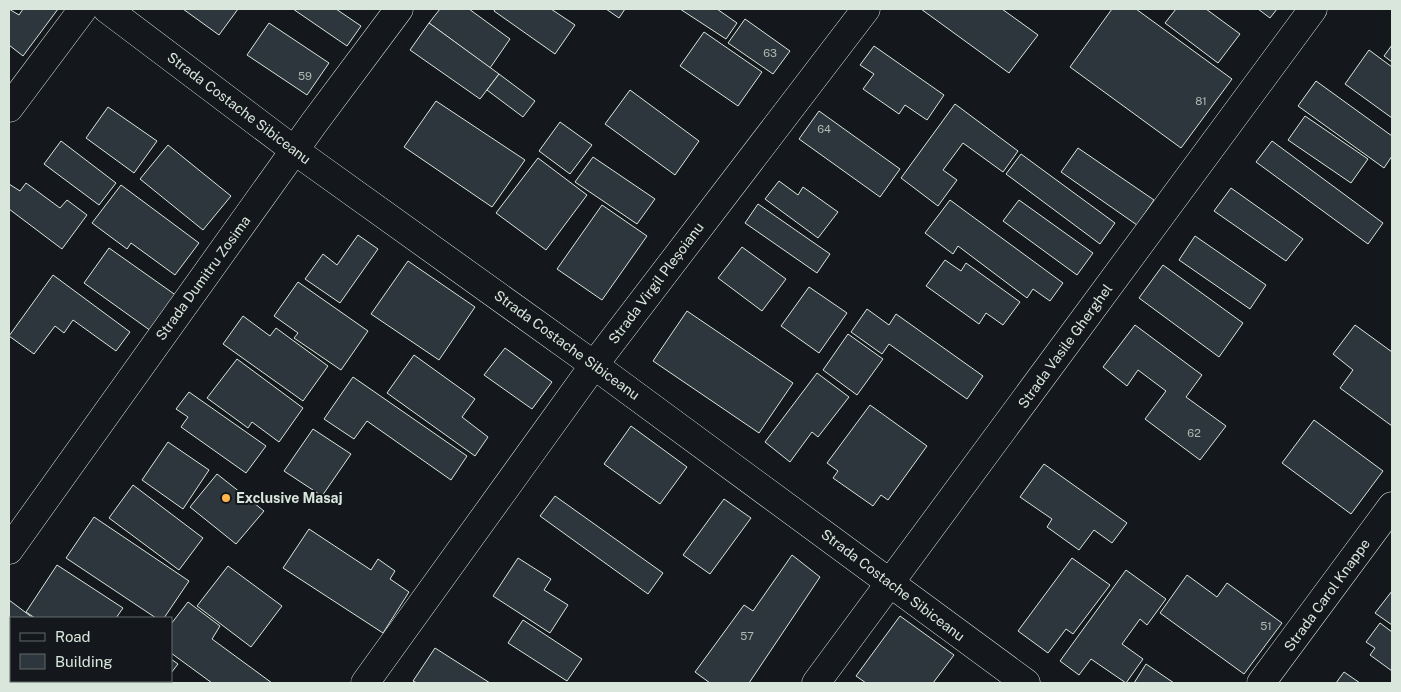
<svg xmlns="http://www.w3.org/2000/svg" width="1401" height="692" font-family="'Public Sans',sans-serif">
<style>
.building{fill:#2c363c;stroke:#d8e6dc}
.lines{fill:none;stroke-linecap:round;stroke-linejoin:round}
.minor-casing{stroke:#d8e6dc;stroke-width:29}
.minor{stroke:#14181c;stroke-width:28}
.poi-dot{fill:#ffb74d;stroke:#14181c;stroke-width:2}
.labels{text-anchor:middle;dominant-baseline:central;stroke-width:4;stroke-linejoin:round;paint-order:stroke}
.number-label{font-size:11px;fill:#adbab4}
.street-label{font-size:14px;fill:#d8e6dc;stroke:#14181c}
.poi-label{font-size:14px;font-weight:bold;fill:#d8e6dc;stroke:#14181c;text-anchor:start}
</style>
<rect width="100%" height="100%" fill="#14181c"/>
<g class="building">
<path d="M9,9l10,6 4,-6h35l-35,47 -14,-11z"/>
<path d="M183,9h55l-19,26z"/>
<path d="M293,9h43l25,17 -14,20z"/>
<path d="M440,9h29l41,30 -20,29 -61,-45z"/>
<path d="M495,9h56l24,16 -20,29 -61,-43z"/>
<path d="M606,9h19l-6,9z"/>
<path d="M680,9h37l20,14 -11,16z"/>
<path d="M921,9h81l36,26 -29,38z"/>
<path d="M1112,9h24l96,70 -51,69 -111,-81z"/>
<path d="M1176,9h30l34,25 -22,29 -53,-40z"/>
<path d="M1258,9h19l-7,9z"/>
<path d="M745,19l45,32 -17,23 -45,-31z"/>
<path d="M269,23l60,40 -22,32 -60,-40z"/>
<path d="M429,23l70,51 -19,25 -70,-49z"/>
<path d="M704,32l58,40 -24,34 -58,-40z"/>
<path d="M1392,45v17l-8,-6z"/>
<path d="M874,46l70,49 -17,25 -22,-15 -6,9 -36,-25 11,-15 -14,-9z"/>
<path d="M1369,50l23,17v51l-47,-34z"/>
<path d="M499,74l36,27 -12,16 -36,-27z"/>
<path d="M1316,81l76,55v20l-8,12 -86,-62z"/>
<path d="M630,90l69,51 -24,34 -70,-51z"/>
<path d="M436,101l89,59 -33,47 -88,-60z"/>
<path d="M955,104l63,47 -15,21 -40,-29 -20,27 14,10 -19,26 -37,-28z"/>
<path d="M108,107l49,34 -23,32 -48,-35z"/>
<path d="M819,111l81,58 -20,28 -81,-58z"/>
<path d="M1305,116l63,43 -17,24 -63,-43z"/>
<path d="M560,122l32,23 -22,29 -31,-23z"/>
<path d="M61,141l55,42 -17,22 -55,-41z"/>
<path d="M1272,141l111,82 -15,21 -112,-82z"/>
<path d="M168,145l63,51 -28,34 -63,-51z"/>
<path d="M1078,148l76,52 -17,25 -76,-53z"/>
<path d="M1021,154l94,69 -15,21 -94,-70z"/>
<path d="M593,157l62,42 -18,25 -62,-42z"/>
<path d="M538,158l49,37 -41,55 -50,-37z"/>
<path d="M779,181l19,14 5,-8 35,25 -20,26 -53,-39z"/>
<path d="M26,183l34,25 7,-8 20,15 -25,34 -53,-40v-25l11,7z"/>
<path d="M121,185l78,58 -24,32 -44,-32 -4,6 -35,-26z"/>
<path d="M1231,188l72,51 -17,22 -72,-50z"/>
<path d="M950,200l113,83 -13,18 -17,-12 -6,9 -69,-52 -5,8 -28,-21z"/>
<path d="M1019,200l74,53 -16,22 -74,-54z"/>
<path d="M758,204l72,50 -13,19 -72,-50z"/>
<path d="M602,205l45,31 -45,64 -45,-31z"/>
<path d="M358,235l20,14 -38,54 -35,-24 18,-25 14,11z"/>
<path d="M1195,236l71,49 -16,24 -71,-49z"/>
<path d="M742,247l44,32 -24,32 -44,-33z"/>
<path d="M109,248l68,48 -26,35 -67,-48z"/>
<path d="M945,260l16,11 5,-8 54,39 -17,23 -17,-12 -7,11 -53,-38z"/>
<path d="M408,261l67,46 -36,53 -68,-46z"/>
<path d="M1163,265l80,58 -24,34 -80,-59z"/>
<path d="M53,275l77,57 -14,19 -43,-31 -9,13 -9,-7 -21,28 -25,-18z"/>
<path d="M298,282l70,49 -27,39 -47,-32 4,-5 -24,-17z"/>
<path d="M809,287l38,26 -28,40 -38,-27z"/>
<path d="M867,309l22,16 7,-11 87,62 -16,23 -78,-55 -7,10 -31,-22z"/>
<path d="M687,311l106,72 -34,50 -106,-72z"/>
<path d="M243,316l27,20 6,-8 52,38 -25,35 -80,-57z"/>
<path d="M1135,325l67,50 -16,22 40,29 -26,34 -55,-41 21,-28 -28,-21 -11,16 -24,-19z"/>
<path d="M1355,325l37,27v74l-52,-38 13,-18 -20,-16z"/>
<path d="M848,334l35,25 -26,36 -34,-25z"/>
<path d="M505,348l47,34 -20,27 -48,-34z"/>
<path d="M414,355l61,44 -13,18 26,20 -13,19 -88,-63z"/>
<path d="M237,359l66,49 -24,34 -27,-20 -4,6 -41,-30z"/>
<path d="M817,373l32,24 -31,40 -6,-5 -22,30 -25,-20z"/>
<path d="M353,377l114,79 -16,24 -84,-59 -13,18 -30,-20z"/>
<path d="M189,392l77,54 -20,27 -65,-46 7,-10 -12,-8z"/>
<path d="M870,405l57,41 -39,54 -7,-5 -8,11 -40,-28 5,-7 -11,-8z"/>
<path d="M1314,420l69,51 -32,43 -69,-51z"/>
<path d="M631,426l56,41 -27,37 -56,-40z"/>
<path d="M313,429l38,25 -29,42 -38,-25z"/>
<path d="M168,442l41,28 -26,39 -41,-29z"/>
<path d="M1044,464l83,59 -15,20 -18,-13 -15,20 -32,-23 5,-8 -32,-22z"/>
<path d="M217,474l47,37 -28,33 -46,-37z"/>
<path d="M133,485l70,53 -24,32 -70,-52z"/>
<path d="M555,496l108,77 -15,21 -108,-78z"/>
<path d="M724,499l27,19 -41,56 -27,-19z"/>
<path d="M94,517l95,64 -25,37h-8l-90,-60z"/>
<path d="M309,529l62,41 7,-11 17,12 -5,8 19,13 -26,41 -100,-65z"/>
<path d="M792,555l28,22 -71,106h-39l-15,-11 49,-67 9,6z"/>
<path d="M518,558l33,21 -7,11 24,15 -18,28 -57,-37z"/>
<path d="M1072,558l38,27 -37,49 -7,-5 -18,24 -30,-22z"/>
<path d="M57,565l66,43 -7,10h-81l-9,-6z"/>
<path d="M228,566l54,40 -31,41 -54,-41z"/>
<path d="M1126,570l40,29 -19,26 -7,-6 -18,25 21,15 -17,24 -35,-24 -12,16 -19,-14z"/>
<path d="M1187,575l30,22 10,-14 55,40 -38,51 -84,-61z"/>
<path d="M1392,591v34l-17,-12z"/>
<path d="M9,600l24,18h-22v29l-2,-2z"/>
<path d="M188,602l32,24 -8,13 60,44h-60l-41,-30v-29z"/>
<path d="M900,616l54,39 -21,28h-67l-10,-7z"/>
<path d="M523,620l59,39 -15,22 -59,-38z"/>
<path d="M1380,623l12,9v39l-22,-16 5,-7 -9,-6z"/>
<path d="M435,648l55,35h-73l-4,-2z"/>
<path d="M171,659l7,5 -7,9z"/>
<path d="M1146,664l28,19h-40z"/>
<path d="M9,671l2,2v8h11l3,2h-16z"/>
<path d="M1344,672l16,11h-24z"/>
<path d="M55,681h61l4,2h-67z"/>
<path d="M137,681h28l-2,2h-28z"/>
</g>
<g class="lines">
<g class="minor-casing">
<g id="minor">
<path d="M107,9l187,141 300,215 432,318"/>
<path d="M9,108l74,-99"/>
<path d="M9,550l305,-427 85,-114"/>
<path d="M365,683l229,-318 272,-356"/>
<path d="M816,683l497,-674"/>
<path d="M1261,683l131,-177"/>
</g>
</g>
<use href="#minor" class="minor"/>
</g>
<circle class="poi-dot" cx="226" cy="498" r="5"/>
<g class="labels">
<g class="number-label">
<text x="770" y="53">63</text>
<text x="305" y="76">59</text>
<text x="1201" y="101">81</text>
<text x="824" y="129">64</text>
<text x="1194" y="433">62</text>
<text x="1266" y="626">51</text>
<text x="747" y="636">57</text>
</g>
<g class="street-label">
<text transform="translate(239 108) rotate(37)">Strada Costache Sibiceanu</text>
<text transform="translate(203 278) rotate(-54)">Strada Dumitru Zosima</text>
<text transform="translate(656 283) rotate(-53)">Strada Virgil Pleșoianu</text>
<text transform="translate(567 345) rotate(36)">Strada Costache Sibiceanu</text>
<text transform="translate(1065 346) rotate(-54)">Strada Vasile Gherghel</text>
<text transform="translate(893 585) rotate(37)">Strada Costache Sibiceanu</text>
<text transform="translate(1327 595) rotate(-54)">Strada Carol Knappe</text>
</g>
<g class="poi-label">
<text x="236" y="498">Exclusive Masaj</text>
</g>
</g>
<rect width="1401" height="692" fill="none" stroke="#d8e6dc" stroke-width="20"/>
<rect x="10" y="617" width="162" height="65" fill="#14181c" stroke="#626a69"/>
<rect x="20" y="633" width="25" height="8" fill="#14181c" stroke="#626a69"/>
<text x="55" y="642" font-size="15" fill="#d8e6dc">Road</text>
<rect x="20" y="654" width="25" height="15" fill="#2c363c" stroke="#626a69"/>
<text x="55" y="667" font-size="15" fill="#d8e6dc">Building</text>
</svg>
